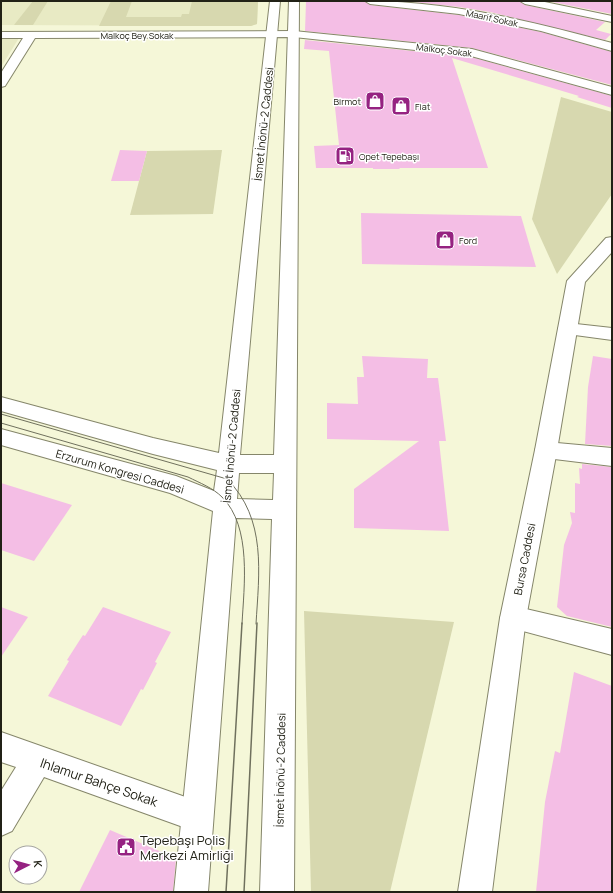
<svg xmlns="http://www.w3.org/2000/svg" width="613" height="893" font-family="Manrope,sans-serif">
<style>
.built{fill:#e8eac4}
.green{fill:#d7d8af}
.building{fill:#f4bee5}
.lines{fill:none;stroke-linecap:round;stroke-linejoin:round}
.minor-casing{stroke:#85866a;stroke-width:2}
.major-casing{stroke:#85866a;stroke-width:2}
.minor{fill:#fff;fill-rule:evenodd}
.major{fill:#fff;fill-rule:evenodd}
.tram-far1{stroke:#6f705d;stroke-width:1}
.tram{stroke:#6f705d;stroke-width:1.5}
.labels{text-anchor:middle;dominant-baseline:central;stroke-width:3;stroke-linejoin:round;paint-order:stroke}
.far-street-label{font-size:9px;fill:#212116;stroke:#fff}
.far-poi-label{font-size:9px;fill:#212116;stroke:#fff;text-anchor:start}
.street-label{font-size:11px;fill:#212116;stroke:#fff}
.near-street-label{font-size:13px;fill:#212116;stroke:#fff}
.near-poi-label{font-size:13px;fill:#212116;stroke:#fff;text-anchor:start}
</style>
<rect width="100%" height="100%" fill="#f5f7d8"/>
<g class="built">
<path d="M1,1h257l-1,23 -6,2 -250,-1z"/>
<path d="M1,38h18l-18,29z"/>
</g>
<g class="green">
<path d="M33,1h15l-15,24h-19z"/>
<path d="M111,1h21l-6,16h55l1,-3h7l3,-13h66l-1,23 -6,2h-152z"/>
<path d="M561,97l51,15v82l-55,80 -25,-55z"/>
<path d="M222,150l-9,64 -83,1 17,-64z"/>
<path d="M304,611l150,11 -64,270h-79z"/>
</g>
<g class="building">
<path d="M364,1l6,4 89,10 82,17 71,20v33l-140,-37 -167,-17 1,-29z"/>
<path d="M404,1h115l6,4 80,17 -9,8 15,4 -6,6 -115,-28 -31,-5z"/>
<path d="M547,1h65v13z"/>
<path d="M305,40l166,17 141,39v12l-35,-11 2,-1 -20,-6 -107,-32 36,110h-89l1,1h-27v-1h-57l-2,-22 25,-1 -10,-94 -25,-2z"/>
<path d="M120,150l27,1 -8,30h-28z"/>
<path d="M361,213l160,3 15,51 -174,-3z"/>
<path d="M362,356l66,3 -1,19h11l8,63h-7l10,90 -95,-3v-39l65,-48 -92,-2v-36l31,1 -1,-27h7z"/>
<path d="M593,356l19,3v87l-27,-2 3,-57z"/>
<path d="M582,464l30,3v160l-45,-11 -10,-9 7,-62 8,-22 -2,-11 5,1v-30l5,1 -1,-16 3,1z"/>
<path d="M1,483l71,22 -38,56 -33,-11z"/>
<path d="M1,607l27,10 -27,40z"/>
<path d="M103,607l68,25 -16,30 2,1 -14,27 -2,-1 -20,37 -73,-30 21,-35 -2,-1 16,-25 2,1z"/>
<path d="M574,672l38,14v206h-76l9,-90 10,-51 5,2z"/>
<path d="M110,830l66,28 -3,34h-94z"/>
</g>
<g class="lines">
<g class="minor-casing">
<g id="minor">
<path d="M365,1c84,0 166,20 247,42v8l-71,-20 -82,-17 -89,-10z"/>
<path d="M520,1h20l72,15v6l-87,-18z"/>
<path d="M294,31l178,18 140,38v8l-141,-39 -177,-19 -259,1 -30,48 -4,1v-14l22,-35h-22v-6z"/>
<path d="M567,323l45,5v12l-52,-7 -2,-4 2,-4z"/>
<path d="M546,442l66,6v18l-66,-8 -8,-2 -3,-6 3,-6z"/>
<path d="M513,606l99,23v26l-108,-29 -4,-8 4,-8z"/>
<path d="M1,732l207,73 5,11 -5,11 -11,5 -153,-55 -32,54 -11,5v-45l15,-24 -15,-5z"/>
</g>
</g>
<g class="major-casing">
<g id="major">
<path d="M270,1h10l-40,454h34l15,-454h10l-5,891h-34l12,-373 -36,-1 -28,374h-34l39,-381 -43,-18 -169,-48v-16l175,47 38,15 3,-21 -64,-16 -152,-43v-14l152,41 66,15zM239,473h35l-1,27 -36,-1z"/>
<path d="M612,237v15l-27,30 -28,168 -31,168 -34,274h-34l42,-274 35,-168 32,-169 39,-43z"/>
</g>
</g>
<use href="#minor" class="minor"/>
<use href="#major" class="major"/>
<g class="tram-far1">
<path d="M1,414l226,65c40,40 32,94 29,145"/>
<path d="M1,423l187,54c12,6 25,11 34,20 30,30 22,89 20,127"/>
</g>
<g class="tram">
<path d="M226,892l16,-269"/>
<path d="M244,892l13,-269"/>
</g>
</g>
<defs>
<g id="shop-square" transform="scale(1)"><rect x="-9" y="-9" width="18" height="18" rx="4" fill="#952281" stroke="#fff"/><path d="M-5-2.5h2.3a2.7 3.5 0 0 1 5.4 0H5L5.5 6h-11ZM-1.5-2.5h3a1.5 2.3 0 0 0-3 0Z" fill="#fff"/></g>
<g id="fuel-square" transform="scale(1)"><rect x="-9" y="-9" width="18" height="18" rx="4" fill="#952281" stroke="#fff"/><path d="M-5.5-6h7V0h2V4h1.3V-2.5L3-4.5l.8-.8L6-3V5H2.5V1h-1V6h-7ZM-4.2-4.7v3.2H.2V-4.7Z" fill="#fff"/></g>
<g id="civic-square" transform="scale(1)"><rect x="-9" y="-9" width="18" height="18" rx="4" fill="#952281" stroke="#fff"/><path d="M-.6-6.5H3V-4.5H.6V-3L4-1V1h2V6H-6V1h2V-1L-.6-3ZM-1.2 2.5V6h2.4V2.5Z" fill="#fff"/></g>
</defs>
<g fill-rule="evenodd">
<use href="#shop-square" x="375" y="101"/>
<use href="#shop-square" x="401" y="106"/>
<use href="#fuel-square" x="345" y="156"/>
<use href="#shop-square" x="445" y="240"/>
<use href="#civic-square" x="126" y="847"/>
</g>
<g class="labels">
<g class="far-street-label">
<text transform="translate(492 18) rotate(12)">Maarif Sokak</text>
<text x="137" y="35">Malkoç Bey Sokak</text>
<text transform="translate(444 50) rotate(7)">Malkoç Sokak</text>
</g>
<g class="far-poi-label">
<text x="361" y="101" text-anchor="end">Birmot</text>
<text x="415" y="106">Fiat</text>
<text x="359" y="156">Opet Tepebaşı</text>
<text x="459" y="240">Ford</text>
</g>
<g class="street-label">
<text transform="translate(263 124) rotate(-84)">İsmet İnönü-2 Caddesi</text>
<text transform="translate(231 446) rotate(-85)">İsmet İnönü-2 Caddesi</text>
<text transform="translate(120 471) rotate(16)">Erzurum Kongresi Caddesi</text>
<text transform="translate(524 559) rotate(-79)">Bursa Caddesi</text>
<text transform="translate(280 770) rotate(-89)">İsmet İnönü-2 Caddesi</text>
</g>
<g class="near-street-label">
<text transform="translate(99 782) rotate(19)">Ihlamur Bahçe Sokak</text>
</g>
<g class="near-poi-label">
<text x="140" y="840">Tepebaşı Polis<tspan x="140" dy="15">Merkezi Amirliği</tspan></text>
</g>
</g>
<rect width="613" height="893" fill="none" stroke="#212116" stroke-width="4"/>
<g transform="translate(28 865) rotate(84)"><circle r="19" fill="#ffffff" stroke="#a6a6a2"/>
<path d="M0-3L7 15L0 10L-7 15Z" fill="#952281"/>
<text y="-6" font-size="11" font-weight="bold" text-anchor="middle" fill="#212116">K</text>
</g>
</svg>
